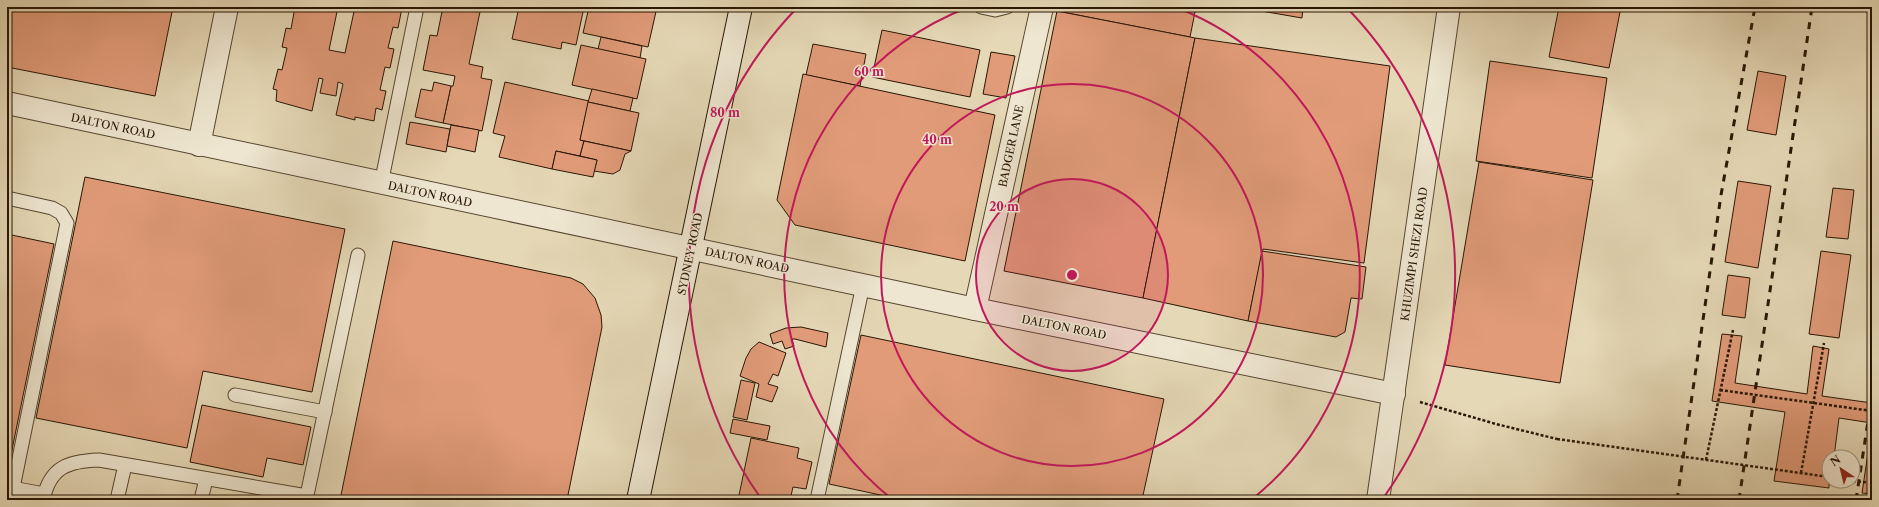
<svg xmlns="http://www.w3.org/2000/svg" width="1879" height="507" font-family="'Libre Caslon Text',serif">
<style>
.building{fill:#e19b79;stroke:#291605}
.lines{fill:none;stroke-linecap:round;stroke-linejoin:round}
.service-casing{stroke:#584631;stroke-width:15}
.minor-casing{stroke:#584631;stroke-width:24}
.tertiary-casing{stroke:#584631;stroke-width:24}
.secondary-casing{stroke:#291605;stroke-width:24}
.path{stroke:#291605;stroke-width:2.5;stroke-dasharray:3 2;stroke-linecap:butt}
.service{stroke:#eee6d0;stroke-width:13}
.minor{stroke:#eee6d0;stroke-width:22}
.tertiary{stroke:#eee6d0;stroke-width:22}
.secondary{stroke:#eee6d0;stroke-width:22}
.rail{stroke:#291605;stroke-width:3;stroke-dasharray:7 7;stroke-linecap:butt}
.path-bridge{stroke:#291605;stroke-width:2.5;stroke-dasharray:3 2;stroke-linecap:butt}
.ring{fill:none;stroke:#c2185b;stroke-width:2}
.labels{text-anchor:middle;dominant-baseline:central;stroke-width:3;stroke-linejoin:round;paint-order:stroke}
.street-label{font-size:11px;fill:#291605;stroke:#eee6d0}
.centre{fill:#c2185b;stroke:#eee6d0;stroke-width:2}
.ring-label{font-size:12px;text-anchor:middle;font-weight:bold;fill:#c2185b;stroke:#eee6d0;stroke-width:3;stroke-linejoin:round;paint-order:stroke}
</style>
<rect width="100%" height="100%" fill="#e5d8b6"/>
<filter id="stains"><feTurbulence type="fractalNoise" baseFrequency=".005" numOctaves="4"/><feColorMatrix values="0 0 0 0 .2 0 0 0 0 .09 0 0 0 0 .02 0 0 0 .5 -.17"/></filter>
<radialGradient id="worn" r=".72"><stop offset=".6" stop-color="#630" stop-opacity="0"/><stop offset="1" stop-color="#630" stop-opacity=".3"/></radialGradient>
<g class="building">
<path d="M7,7h166l-18,89 -148,-29z"/>
<path d="M295,7h43l-9,43 16,3 10,-46 47,1 -4,20 -5,-1 -5,21 6,1 -4,19 -5,-1 -5,23 6,1 -4,19 -6,-2 -2,13 -19,-4v3l-19,-5 7,-31 -5,-2 -2,14 -16,-3 3,-14 -4,-1 -7,33 -36,-10 1,-11 -4,-1 5,-20 4,1 5,-22 -5,-1 4,-19 5,1z"/>
<path d="M443,7h38l-12,57 14,3 -2,11 11,2 -10,51 -39,-8 8,-37h2l2,-10 -32,-6 7,-35 7,1z"/>
<path d="M519,7h65l-8,38 -14,-3 -1,7 -49,-10z"/>
<path d="M589,7h68l-9,40 -65,-14z"/>
<path d="M1058,7h138l-6,30 -133,-26z"/>
<path d="M1238,7h65l-1,11z"/>
<path d="M1559,7h62l-12,61 -60,-11z"/>
<path d="M1057,11l138,27 -52,260 -139,-27z"/>
<path d="M882,30l98,20 -10,47 -98,-20z"/>
<path d="M601,37l41,9 -2,12 -42,-9z"/>
<path d="M1195,38l195,28 -26,197 -101,-14 -15,72 -105,-23z"/>
<path d="M813,44l53,10 -6,32 -54,-11z"/>
<path d="M581,45l65,14 -9,40 -65,-14z"/>
<path d="M991,52l24,4 -9,42 -23,-4z"/>
<path d="M1490,61l117,17 -15,100 -116,-17z"/>
<path d="M1758,71l28,5 -10,59 -29,-5z"/>
<path d="M803,74l192,41 -30,146 -170,-36 -18,-25z"/>
<path d="M434,82l17,4 -8,37 -28,-6 6,-28 11,2z"/>
<path d="M505,82l84,19 -9,39 4,1 -4,15 -24,-5 -4,18 -53,-12 6,-21 -12,-3z"/>
<path d="M592,89l41,9 -3,13 -42,-9z"/>
<path d="M588,102l51,11 -8,38 -51,-11z"/>
<path d="M410,122l40,7 -4,23 -40,-8z"/>
<path d="M451,125l28,5 -4,22 -28,-6z"/>
<path d="M584,141l47,10 -6,3 -5,16 -7,4 -19,-3 3,-11 -17,-4z"/>
<path d="M556,151l41,9 -4,17 -41,-8z"/>
<path d="M1479,162l114,18 -33,203 -115,-18z"/>
<path d="M85,177l260,52 -33,163 -109,-21 -16,77 -151,-30z"/>
<path d="M1738,181l33,5 -13,82 -33,-6z"/>
<path d="M1833,188l21,2 -6,49 -22,-2z"/>
<path d="M7,234l47,10 -47,230z"/>
<path d="M393,241l178,37 12,6 12,14 6,17 1,12 -35,173h-227z"/>
<path d="M1262,251l104,16 -4,32 -11,-1 -6,34 -9,5 -88,-16z"/>
<path d="M1821,251l30,4 -12,83 -30,-4z"/>
<path d="M1728,275l22,3 -5,40 -23,-3z"/>
<path d="M801,327l27,6 -2,14 -31,-8h-3l2,7 -9,3 -3,-8 -9,3 -3,-10 16,-6z"/>
<path d="M1722,334l20,2 -7,47 72,11 6,-48 16,3 -7,47 50,7v20l-33,-5 -5,39h-5v31l-55,-7 11,-69 -73,-11z"/>
<path d="M861,335l303,64 -22,101h-238l-75,-16z"/>
<path d="M759,342l27,11 -8,23 -5,-2 -5,10 10,3 -6,15 -16,-5 3,-13 -19,-8 6,-18 5,-9z"/>
<path d="M741,380l14,3 -8,37 -14,-3z"/>
<path d="M202,405l109,22 -8,38 -36,-7 -4,19 -73,-15z"/>
<path d="M733,419l37,7 -3,14 -37,-7z"/>
<path d="M1872,426v68l-10,-1z"/>
<path d="M751,438l48,10 -2,10 15,4 -6,27 -13,-2 -3,13h-52z"/>
</g>
<g class="lines">
<g class="service-casing">
<g id="service">
<path d="M981,7l14,3 12,-3"/>
<path d="M381,184l36,-177"/>
<path d="M7,198l45,10 9,5 6,10 -54,265"/>
<path d="M235,395l90,17"/>
<path d="M7,487l37,7"/>
<path d="M43,500c7,-33 25,-39 56,-40l208,36"/>
<path d="M117,500l8,-35"/>
<path d="M201,500l5,-21"/>
<path d="M306,500l52,-245"/>
<path d="M817,500l46,-215"/>
</g>
</g>
<g class="minor-casing">
<g id="minor">
<path d="M7,103l968,206 419,85"/>
<path d="M199,145l28,-138"/>
<path d="M975,309l67,-302"/>
</g>
</g>
<g class="tertiary-casing">
<path id="tertiary" d="M1378,500l71,-493"/>
</g>
<g class="secondary-casing">
<path id="secondary" d="M638,500l103,-493"/>
</g>
<g class="path">
<path d="M1420,402l76,22 61,15"/>
<path d="M1706,460l27,-130"/>
<path d="M1801,473l23,-130"/>
</g>
<use href="#service" class="service"/>
<use href="#minor" class="minor"/>
<use href="#tertiary" class="tertiary"/>
<use href="#secondary" class="secondary"/>
<g class="rail">
<path d="M1677,500l44,-305 34,-188"/>
<path d="M1739,500l73,-493"/>
<path d="M1856,500l16,-105"/>
</g>
<g class="path-bridge">
<path d="M1720,390l152,21"/>
<path d="M1557,439l272,38"/>
<path d="M1853,481l19,2"/>
</g>
</g>
<circle cx="1072" cy="275" r="96" fill="#c2185b" fill-opacity=".12"/>
<g class="ring">
<circle cx="1072" cy="275" r="96"/>
<circle cx="1072" cy="275" r="191"/>
<path d="M893 500A287 287 0 0 1 969 7M1175 7A287 287 0 0 1 1251 500"/>
<path d="M760 497A383 383 0 0 1 796 9M1348 9A383 383 0 0 1 1384 497"/>
</g>
<g class="labels">
<g class="street-label">
<text transform="translate(113 126) rotate(12)">DALTON ROAD</text>
<text transform="translate(1011 146) rotate(-78)">BADGER LANE</text>
<text transform="translate(430 194) rotate(12)">DALTON ROAD</text>
<text transform="translate(690 254) rotate(-78)">SYDNEY ROAD</text>
<text transform="translate(1414 254) rotate(-82)">KHUZIMPI SHEZI ROAD</text>
<text transform="translate(747 260) rotate(12)">DALTON ROAD</text>
<text transform="translate(1064 327) rotate(11)">DALTON ROAD</text>
</g>
</g>
<circle cx="1072" cy="275" r="6" class="centre"/>
<g class="ring-label">
<text x="869" y="76">60 m</text>
<text x="725" y="117">80 m</text>
<text x="937" y="144">40 m</text>
<text x="1004" y="211">20 m</text>
</g>
<rect width="1879" height="507" fill="none" stroke="#e5d8b6" stroke-width="24"/>
<rect x="8" y="8" width="1863" height="491" fill="none" stroke="#291605" stroke-width="2"/>
<rect x="12" y="12" width="1855" height="483" fill="none" stroke="#291605"/>
<g transform="translate(1841 469) rotate(325)"><circle r="19" fill="#eee6d0" stroke="#9f937f"/>
<path d="M0-3L7 15L0 10L-7 15Z" fill="#8f2418"/>
<text y="-6" font-size="11" font-weight="bold" text-anchor="middle" fill="#291605">N</text>
</g>
<rect width="100%" height="100%" filter="url(#stains)"/>
<rect width="100%" height="100%" fill="url(#worn)"/>
</svg>
